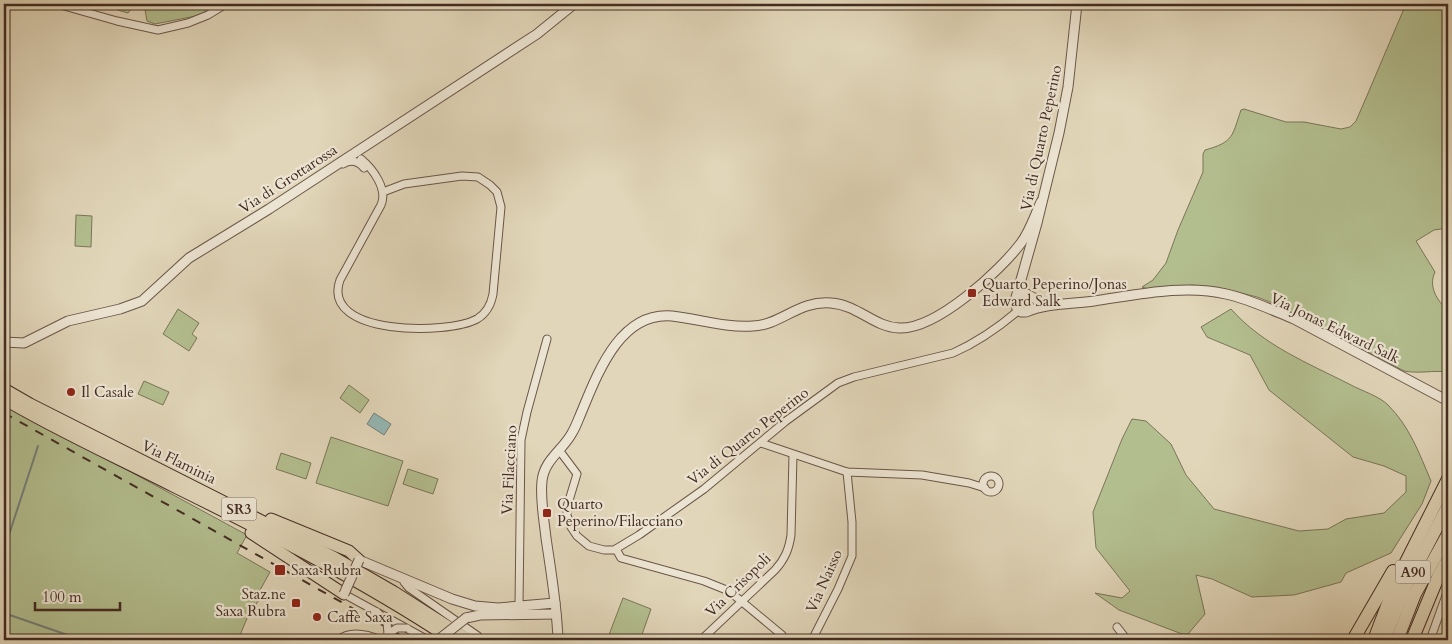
<svg xmlns="http://www.w3.org/2000/svg" width="1452" height="644" font-family="Cardo,serif">
<style>
.green{fill:#b3be8f;stroke:#7b7558}
.water{fill:#95b8b5;stroke:#74807a}
.lines{fill:none;stroke-linecap:round;stroke-linejoin:round}
.stream{stroke:#74807a;stroke-width:2}
.minor-casing{stroke:#6a5648;stroke-width:9}
.tertiary-casing{stroke:#6a5648;stroke-width:11}
.trunk-casing{stroke:#432c22;stroke-width:13}
.motorway-casing{stroke:#432c22;stroke-width:14}
.minor{stroke:#ece4d2;stroke-width:7}
.tertiary{stroke:#ece4d2;stroke-width:9}
.trunk{stroke:#e1d6b9;stroke-width:11}
.motorway{stroke:#e1d6b9;stroke-width:12}
.rail{stroke:#432c22;stroke-width:2;stroke-dasharray:9 9;stroke-linecap:butt}
.minor-bridge-casing{stroke:#6a5648;stroke-width:9;stroke-linecap:butt}
.tertiary-bridge-casing{stroke:#6a5648;stroke-width:11;stroke-linecap:butt}
.minor-bridge{stroke:#ece4d2;stroke-width:7}
.tertiary-bridge{stroke:#ece4d2;stroke-width:9}
.poi-dot{fill:#8f2418;stroke:#ece4d2;stroke-width:2}
.labels{text-anchor:middle;dominant-baseline:central;stroke-width:4.5;stroke-linejoin:round;paint-order:stroke}
.shield{fill:#ece4d2;stroke:#766357;stroke-width:1}
.shield-label{font-size:14px;font-weight:bold;fill:#432c22}
.street-label{font-size:15px;fill:#432c22;stroke:#ece4d2}
.poi-label{font-size:15px;fill:#432c22;stroke:#ece4d2;text-anchor:start}
</style>
<rect width="100%" height="100%" fill="#e1d6b9"/>
<filter id="stains"><feTurbulence type="fractalNoise" baseFrequency=".004" numOctaves="4"/><feColorMatrix values="0 0 0 0 .2 0 0 0 0 .09 0 0 0 0 .02 0 0 0 .5 -.17"/></filter>
<radialGradient id="worn" r=".72"><stop offset=".6" stop-color="#630" stop-opacity="0"/><stop offset="1" stop-color="#630" stop-opacity=".3"/></radialGradient>
<g class="green">
<path d="M107,4h28l-7,9 -17,-5z"/>
<path d="M141,4h81l-26,12 -41,8 -8,-3 -3,-17z"/>
<path d="M1406,4h42v222l-7,3 -7,1 -18,11 19,31c-7,15 2,28 13,39v61c-15,-2 -29,2 -44,-1l-126,-66 -21,-8 -31,-8 -33,-4 -45,4 -6,-2 11,-7 13,-17 12,-33 25,-58v-18l2,-4c29,-8 27,-14 36,-40l3,-1 42,13h18l37,7 9,-2 6,-6 10,-23z"/>
<path d="M76,215l16,1 -1,31 -16,-1z"/>
<path d="M178,309l21,14 -7,11 5,4 -8,13 -26,-17z"/>
<path d="M1231,309c33,37 77,54 120,76 11,6 28,11 37,20 22,22 31,48 43,76l-9,23 -31,49 -45,20 -5,9 -47,13 -42,2 -40,-18 -16,-4 9,39 -17,20h-6l-63,-24 -24,-17 27,5 8,-7 -34,-43 -3,-36 29,-73 10,-20 14,2 25,23 15,31 28,34 85,22 29,-2 18,-10 38,-6 22,-21v-16l-22,-10 -31,-9 -84,-67 -19,-35 -43,-18 -6,-10z"/>
<path d="M144,381l25,11 -6,13 -25,-11z"/>
<path d="M349,385l20,15 -9,13 -20,-15z"/>
<path d="M4,403l243,132 -10,18 33,19 -11,20 4,2 -15,22 -10,24h-234z"/>
<path d="M331,437l72,24 -15,45 -72,-23z"/>
<path d="M281,453l30,10 -5,16 -30,-10z"/>
<path d="M408,469l30,10 -5,15 -30,-10z"/>
<path d="M623,598l28,11 -11,31h-33z"/>
</g>
<path class="water" d="M374,413l17,11 -7,11 -17,-11z"/>
<g class="lines">
<g class="stream">
<path d="M4,550l34,-104"/>
<path d="M4,613l78,27"/>
</g>
<g class="minor-casing">
<g id="minor">
<path d="M57,4l60,17 41,9 30,-7 20,-8 18,-11"/>
<path d="M361,159c12,10 27,30 20,46l-41,75c-20,56 108,55 137,39 10,-6 14,-14 16,-25l8,-87 -4,-15 -7,-7 -12,-8 -16,-1 -58,8 -21,8"/>
<path d="M343,164c8,-5 15,-3 21,4"/>
<path d="M761,443l86,29 75,3 47,8 16,5"/>
<path d="M559,450l18,24 -10,33v8l4,12 6,9 12,10 15,4h10l25,-15 65,-46 82,-68 52,-38 16,-6 99,-24c25,-11 45,-25 66,-43"/>
<circle cx="991" cy="484" r="8"/>
<path d="M616,549l5,9 83,23 25,10 53,44 3,5"/>
<path d="M404,579v3l5,6 69,48"/>
<path d="M344,594l84,46"/>
<path d="M519,606l2,-166 6,-28 20,-73"/>
<path d="M1117,627l10,13"/>
<path d="M338,640c12,-10 29,-6 43,0"/>
<path d="M701,640l74,-70c10,-11 14,-21 16,-35l2,-80"/>
<path d="M812,640l26,-51 14,-33v-34l-5,-50"/>
<path d="M1430,640l18,-50"/>
</g>
</g>
<g class="tertiary-casing">
<g id="tertiary">
<path d="M1077,4l-9,83 -9,46 -22,90 -22,78 2,8 4,3h5c21,-9 46,-8 68,-11 42,-6 90,-17 132,-7 23,5 46,16 68,25l154,82"/>
<path d="M1016,299l3,-4 6,-2 16,9 10,2"/>
<path d="M4,342l20,1 44,-22 52,-12 22,-8 47,-43 80,-49 268,-175 37,-30"/>
<path d="M359,560l93,39 23,7 23,2 57,-5"/>
<path d="M466,618l14,-3 76,-1"/>
<path d="M558,640c-1,-34 -7,-68 -12,-102 -2,-19 -6,-38 -4,-57 2,-21 21,-31 30,-48 3,-5 5,-10 7,-15 17,-40 39,-107 93,-102 27,3 53,12 81,10 28,-1 46,-26 78,-23 27,2 43,24 68,25 37,2 101,-57 122,-85 9,-12 14,-28 20,-41"/>
</g>
</g>
<g class="trunk-casing">
<g id="trunk">
<path d="M4,389l26,15 305,154 59,34 75,48"/>
<path d="M4,399c54,32 112,58 169,87 95,47 190,95 279,154"/>
<path d="M271,519l78,32 10,9"/>
<path d="M251,533l93,61"/>
</g>
</g>
<g class="motorway-casing">
<g id="motorway">
<path d="M1353,640l40,-69"/>
<path d="M1374,640l23,-60 51,-101"/>
<path d="M1384,640l22,-54 42,-80"/>
<path d="M1397,640l18,-46 33,-60"/>
<path d="M1412,640l26,-63 10,-18"/>
</g>
</g>
<use href="#minor" class="minor"/>
<use href="#tertiary" class="tertiary"/>
<use href="#trunk" class="trunk"/>
<use href="#motorway" class="motorway"/>
<path class="rail" d="M4,413l405,227"/>
<g class="minor-bridge-casing">
<g id="minor-bridge">
<path d="M377,612l10,10 1,12"/>
<path d="M388,634l9,-6h10"/>
</g>
</g>
<g class="tertiary-bridge-casing">
<g id="tertiary-bridge">
<path d="M344,594l15,-34"/>
<path d="M438,640l28,-22"/>
</g>
</g>
<use href="#minor-bridge" class="minor-bridge"/>
<use href="#tertiary-bridge" class="tertiary-bridge"/>
</g>
<g class="poi-dot">
<rect x="967" y="288" width="10" height="10" rx="2.5"/>
<circle cx="71" cy="392" r="5"/>
<rect x="542" y="508" width="10" height="10" rx="2.5"/>
<rect x="274" y="564" width="12" height="12" rx="2.5"/>
<rect x="291" y="598" width="10" height="10" rx="2.5"/>
<circle cx="317" cy="617" r="5"/>
</g>
<g class="labels">
<g class="shield">
<rect x="221.5" y="497.5" width="35" height="23" rx="4"/>
<rect x="1395.5" y="560.5" width="35" height="23" rx="4"/>
</g>
<g class="shield-label">
<text x="239" y="509">SR3</text>
<text x="1413" y="572">A90</text>
</g>
<g class="street-label">
<text transform="translate(1041 138) rotate(-78)">Via di Quarto Peperino</text>
<text transform="translate(288 179) rotate(-33)">Via di Grottarossa</text>
<text transform="translate(1335 328) rotate(26)">Via Jonas Edward Salk</text>
<text transform="translate(748 436) rotate(-38)">Via di Quarto Peperino</text>
<text transform="translate(179 462) rotate(26)">Via Flaminia</text>
<text transform="translate(509 470) rotate(-87)">Via Filacciano</text>
<text transform="translate(824 581) rotate(-66)">Via Naisso</text>
<text transform="translate(738 585) rotate(-44)">Via Crisopoli</text>
</g>
<g class="poi-label">
<text x="982" y="284">Quarto Peperino/Jonas<tspan x="982" dy="17">Edward Salk</tspan></text>
<text x="81" y="392">Il Casale</text>
<text x="557" y="504">Quarto<tspan x="557" dy="17">Peperino/Filacciano</tspan></text>
<text x="291" y="570">Saxa Rubra</text>
<text x="286" y="594" text-anchor="end">Staz.ne<tspan x="286" dy="17">Saxa Rubra</tspan></text>
<text x="327" y="617">Caffè Saxa</text>
</g>
</g>
<rect width="1452" height="644" fill="none" stroke="#e1d6b9" stroke-width="20"/>
<rect x="5" y="5" width="1442" height="634" fill="none" stroke="#432c22" stroke-width="2.5"/>
<rect x="10" y="10" width="1432" height="624" fill="none" stroke="#432c22"/>
<path d="M35 602v8h85v-8" fill="none" stroke="#432c22" stroke-width="2.5"/>
<text x="42" y="602" font-size="15" fill="#432c22" stroke="#ece4d2" stroke-width="4" paint-order="stroke">100 m</text>
<rect width="100%" height="100%" filter="url(#stains)"/>
<rect width="100%" height="100%" fill="url(#worn)"/>
</svg>
